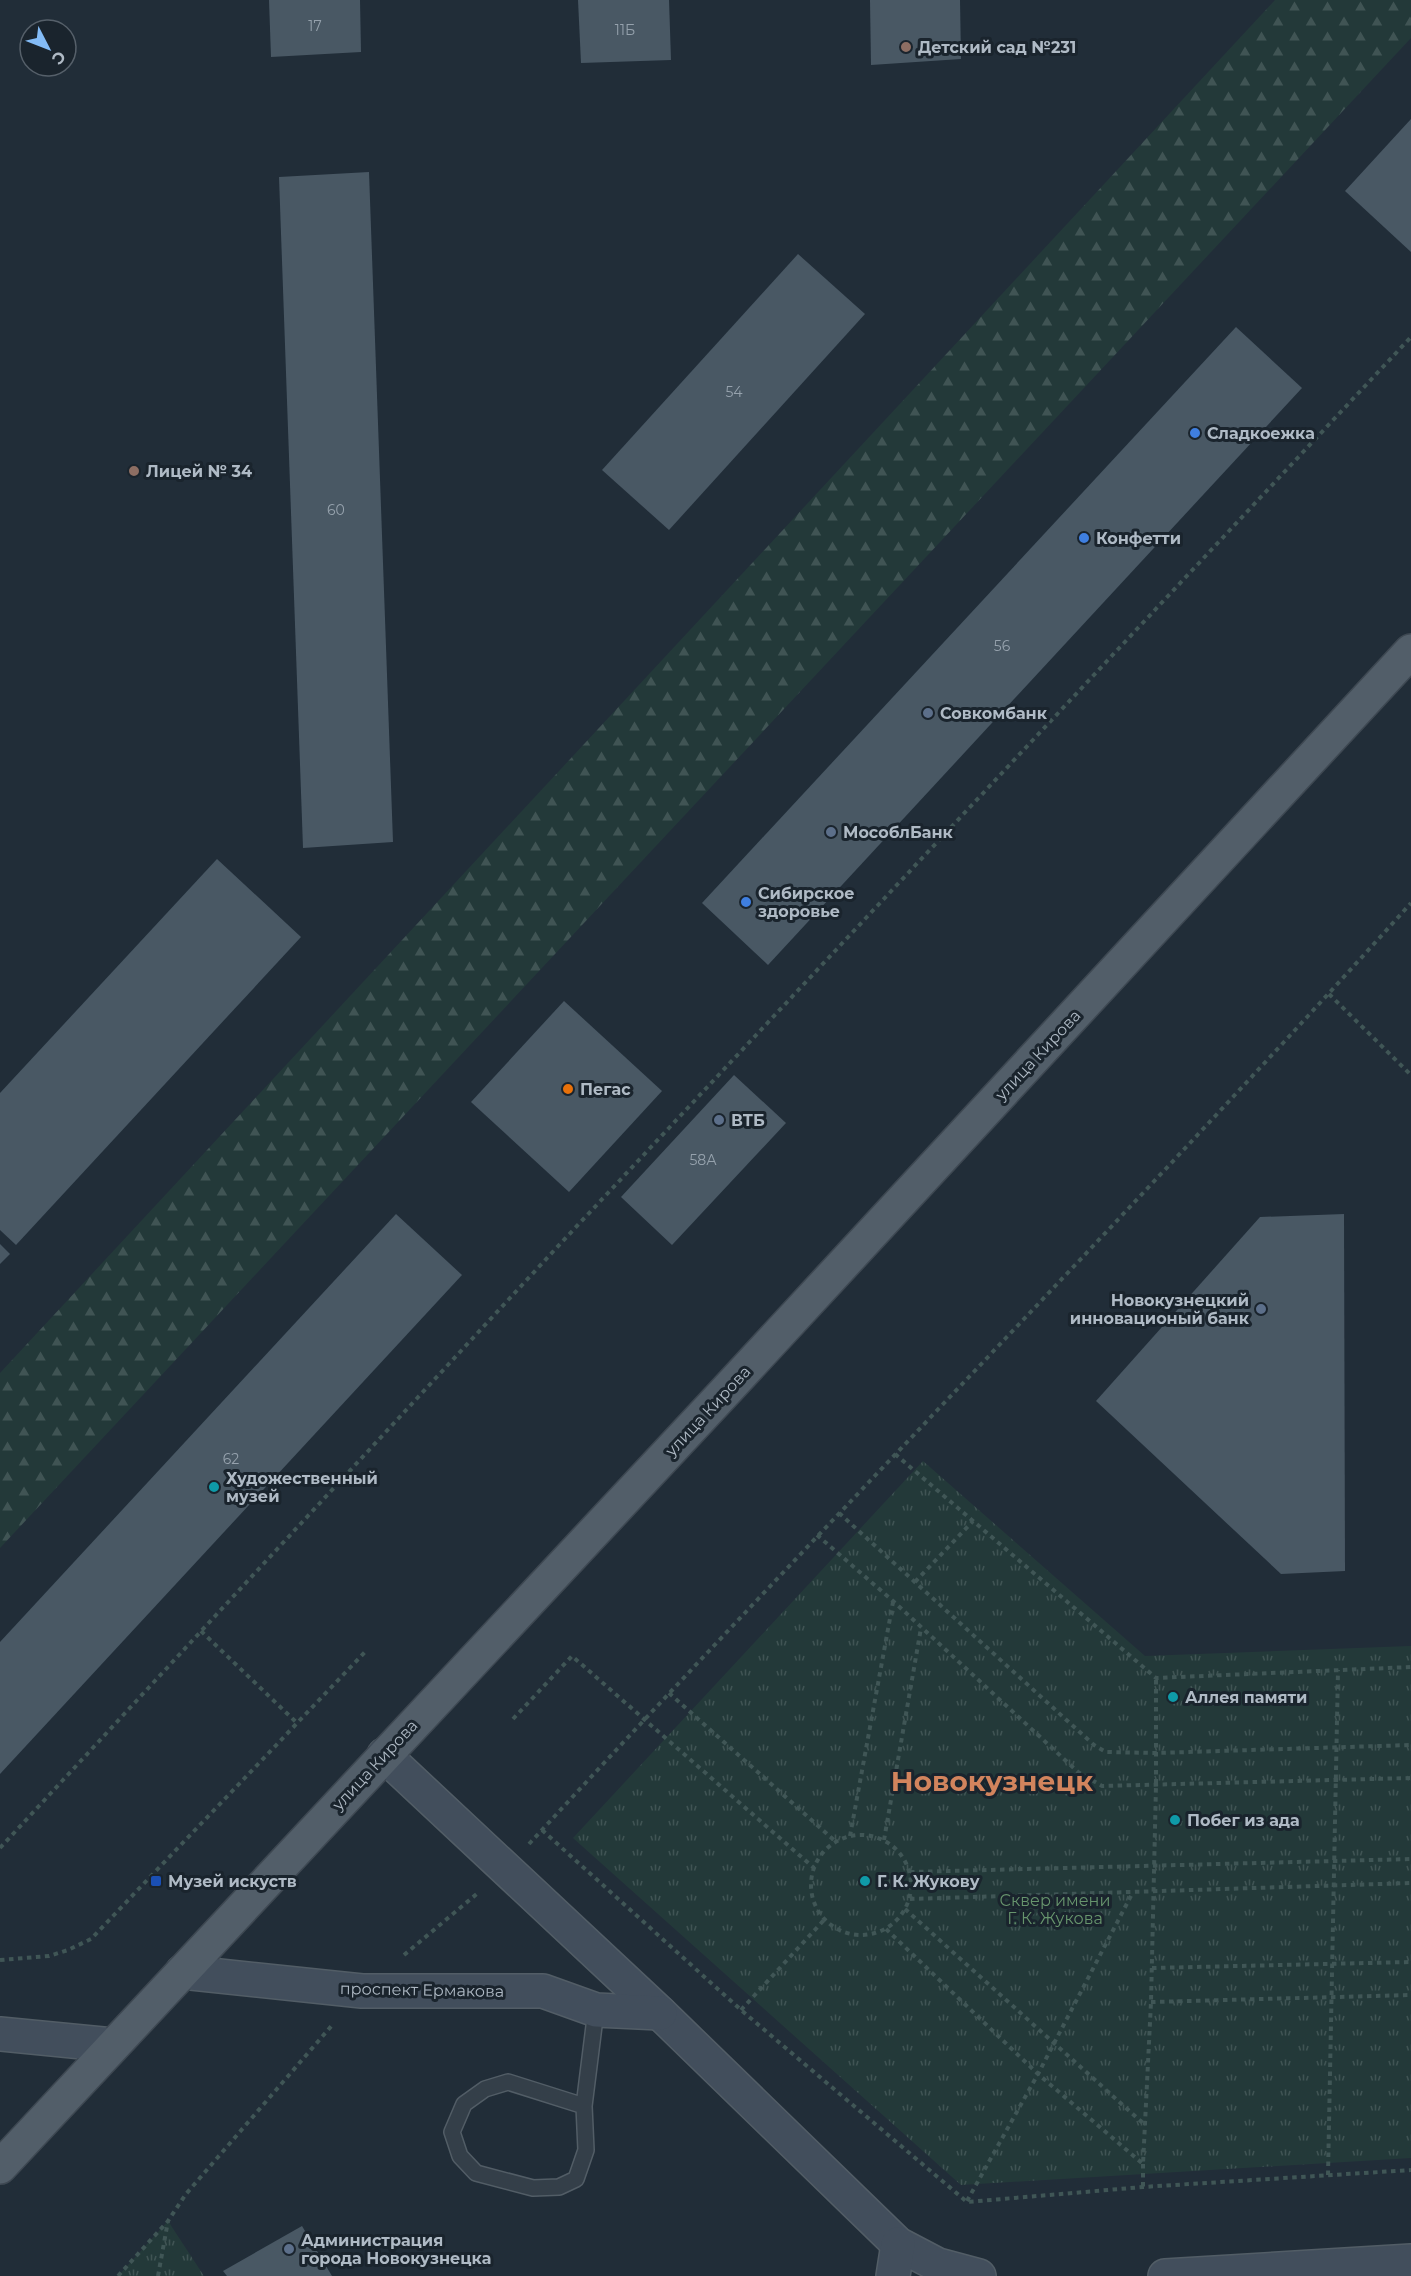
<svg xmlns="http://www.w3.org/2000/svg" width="1411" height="2276" font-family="Montserrat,sans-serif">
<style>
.forest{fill:url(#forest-firs)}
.park{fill:url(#park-tufts)}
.building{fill:#495864}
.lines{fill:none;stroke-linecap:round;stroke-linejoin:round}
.lane-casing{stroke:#525d66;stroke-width:18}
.secondary-casing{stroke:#525d66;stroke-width:36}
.primary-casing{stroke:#3e4852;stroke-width:36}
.path{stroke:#405656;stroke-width:4;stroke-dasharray:4.5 4.5;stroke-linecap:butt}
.lane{stroke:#343f49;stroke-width:15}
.secondary{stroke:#424e5c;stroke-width:33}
.primary{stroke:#525e69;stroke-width:33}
.education-dot{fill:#8d6e63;stroke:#1a242d;stroke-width:2}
.shop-dot{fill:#3f7fe0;stroke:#1a242d;stroke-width:2}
.service-dot{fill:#5c6f8a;stroke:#1a242d;stroke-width:2}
.food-dot{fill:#e8710a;stroke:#1a242d;stroke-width:2}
.culture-dot{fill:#0f9aa8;stroke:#1a242d;stroke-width:2}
.transit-dot{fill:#1a4fb4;stroke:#1a242d;stroke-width:2}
.labels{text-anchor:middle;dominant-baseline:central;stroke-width:6;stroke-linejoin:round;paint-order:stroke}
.number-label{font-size:14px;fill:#96a2ad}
.poi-label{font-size:16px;font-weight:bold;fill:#afbac5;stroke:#1a242d;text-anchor:start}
.street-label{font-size:16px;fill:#afbac5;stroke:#1a242d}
.park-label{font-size:16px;fill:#67956d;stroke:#1a242d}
.town-label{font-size:28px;font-weight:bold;fill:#d2845d;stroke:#1a242d}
</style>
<defs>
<pattern id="forest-firs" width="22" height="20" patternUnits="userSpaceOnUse" patternTransform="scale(1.5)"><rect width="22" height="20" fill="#233939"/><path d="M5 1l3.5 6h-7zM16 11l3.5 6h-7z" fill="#405454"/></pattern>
<pattern id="park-tufts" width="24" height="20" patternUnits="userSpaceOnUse" patternTransform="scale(1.5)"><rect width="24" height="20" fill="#233939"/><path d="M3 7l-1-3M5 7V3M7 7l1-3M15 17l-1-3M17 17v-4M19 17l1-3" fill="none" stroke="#405454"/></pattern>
</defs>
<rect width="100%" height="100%" fill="#212d38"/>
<path class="forest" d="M1275,0h136v38l-1411,1510v-175z"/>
<g class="park">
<path d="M923,1461l222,195 266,-10v512l-450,27 -388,-347z"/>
<path d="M168,2221l36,55h-86z"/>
</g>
<g class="building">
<path d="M269,0h91l1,52 -90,5z"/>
<path d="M578,0h91l2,60 -90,3z"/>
<path d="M870,0h90l1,59 -90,6z"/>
<path d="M1411,119v133l-66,-61z"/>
<path d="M369,172l24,670 -90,6 -24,-671z"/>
<path d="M798,254l67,60 -196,216 -67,-60z"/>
<path d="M1236,327l66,61 -534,577 -66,-62z"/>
<path d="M217,859l84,78 -285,308 -16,-15v-137z"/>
<path d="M564,1001l98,90 -93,101 -98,-90z"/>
<path d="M734,1075l52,48 -114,122 -51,-48z"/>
<path d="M396,1214l66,61 -462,499v-132z"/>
<path d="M1344,1214l1,357 -64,3 -185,-173 164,-184z"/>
<path d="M0,1244l10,10 -10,10z"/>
<path d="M302,2226l30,50h-105l-4,-5z"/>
</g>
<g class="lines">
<g class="lane-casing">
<path id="lane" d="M584,2106l-76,-24 -23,7 -21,15 -12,28 8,24 16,17 57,15 26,-1 17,-8 10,-29 -2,-44 12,-96"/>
</g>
<g class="secondary-casing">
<g id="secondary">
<path d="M384,1755l276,258 238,231 40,21 41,11"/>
<path d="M182,1972l180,19h181l53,19 64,3"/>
<path d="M0,2034l113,11"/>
<path d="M893,2276l5,-32"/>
<path d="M1165,2276l246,-15"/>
</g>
</g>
<g class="primary-casing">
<path id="primary" d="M0,2167l723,-773 688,-743"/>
</g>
<g class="path">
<path d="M1329,994l82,81"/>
<path d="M895,1454l261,224 255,-11"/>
<path d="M839,1513l255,232 12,7 50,1 255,-8"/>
<path d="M817,1535l76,66 185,171 24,14 309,-8"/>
<path d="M915,1582l58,-61"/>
<path d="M201,1631l96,92"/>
<path d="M669,1693l166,148"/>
<path d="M513,1719l59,-63 242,212"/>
<path d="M542,1830l199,180 226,192 176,-15 268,-17"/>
<circle cx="861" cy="1885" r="50"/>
<path d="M850,1836l43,-234"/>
<path d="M884,1840l37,-212"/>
<path d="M529,1844c291,-316 594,-622 882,-941"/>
<path d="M0,1848l561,-605 850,-906"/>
<path d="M910,1872l501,-13"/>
<path d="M910,1899l501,-16"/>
<path d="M905,1909l240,216"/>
<path d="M886,1929l152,145 105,90 8,-162 5,-217v-107"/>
<path d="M404,1955l75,-63"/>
<path d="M0,1960l49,-4 19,-6 23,-11 274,-287"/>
<path d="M1152,1968l259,-6"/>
<path d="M1151,2002l260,-7"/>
<path d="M741,2010l83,-90"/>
<path d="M1143,2164v23"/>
<path d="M1328,2175l10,-505"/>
<path d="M967,2201l71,-127 95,-182"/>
<path d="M118,2276l50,-55 18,-27 148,-171"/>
<path d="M158,2276l10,-55"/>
</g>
<use href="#lane" class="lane"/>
<use href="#secondary" class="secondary"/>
<use href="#primary" class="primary"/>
</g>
<g class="education-dot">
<circle cx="906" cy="47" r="6"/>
<circle cx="134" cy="471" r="6"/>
</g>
<g class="shop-dot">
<circle cx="1195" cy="433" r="6"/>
<circle cx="1084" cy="538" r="6"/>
<circle cx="746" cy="902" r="6"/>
</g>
<g class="service-dot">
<circle cx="928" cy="713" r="6"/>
<circle cx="831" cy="832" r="6"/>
<circle cx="719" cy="1120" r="6"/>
<circle cx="1261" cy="1309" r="6"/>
<circle cx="289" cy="2249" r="6"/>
</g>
<circle class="food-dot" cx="568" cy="1089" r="6"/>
<g class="culture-dot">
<circle cx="214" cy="1487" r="6"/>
<circle cx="1173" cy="1697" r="6"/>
<circle cx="1175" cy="1820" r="6"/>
<circle cx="865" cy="1881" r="6"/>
</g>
<rect class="transit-dot" x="150" y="1875" width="12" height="12" rx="3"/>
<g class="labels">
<g class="number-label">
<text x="315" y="26">17</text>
<text x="625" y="30">11Б</text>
<text x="734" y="392">54</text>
<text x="336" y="510">60</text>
<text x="1002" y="646">56</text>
<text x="703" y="1160">58А</text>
<text x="231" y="1459">62</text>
</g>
<g class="poi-label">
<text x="918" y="47">Детский сад №231</text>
<text x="1207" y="433">Сладкоежка</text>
<text x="146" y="471">Лицей № 34</text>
<text x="1096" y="538">Конфетти</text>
<text x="940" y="713">Совкомбанк</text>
<text x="843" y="832">МособлБанк</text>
<text x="758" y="893">Сибирское<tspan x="758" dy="18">здоровье</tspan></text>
<text x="580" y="1089">Пегас</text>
<text x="731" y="1120">ВТБ</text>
<text x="1249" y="1300" text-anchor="end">Новокузнецкий<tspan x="1249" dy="18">инновационый банк</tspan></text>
<text x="226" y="1478">Художественный<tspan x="226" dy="18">музей</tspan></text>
<text x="1185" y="1697">Аллея памяти</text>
<text x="1187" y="1820">Побег из ада</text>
<text x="168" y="1881">Музей искуств</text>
<text x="877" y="1881">Г. К. Жукову</text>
<text x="301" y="2240">Администрация<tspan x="301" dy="18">города Новокузнецка</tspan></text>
</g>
<g class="street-label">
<text transform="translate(1038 1055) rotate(-47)">улица Кирова</text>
<text transform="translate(708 1411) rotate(-47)">улица Кирова</text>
<text transform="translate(375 1765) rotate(-47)">улица Кирова</text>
<text transform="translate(422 1990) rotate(1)">проспект Ермакова</text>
</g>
<g class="park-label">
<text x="1055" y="1900">Сквер имени<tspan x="1055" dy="18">Г. К. Жукова</tspan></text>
</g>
<g class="town-label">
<text x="992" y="1781">Новокузнецк</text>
</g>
</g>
<g transform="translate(48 48) rotate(132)"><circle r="28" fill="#1a242d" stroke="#56606a" stroke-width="1.5"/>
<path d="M0-4.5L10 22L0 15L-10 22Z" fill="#83bbf6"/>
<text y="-9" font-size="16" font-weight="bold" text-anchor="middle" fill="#afbac5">С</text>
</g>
</svg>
